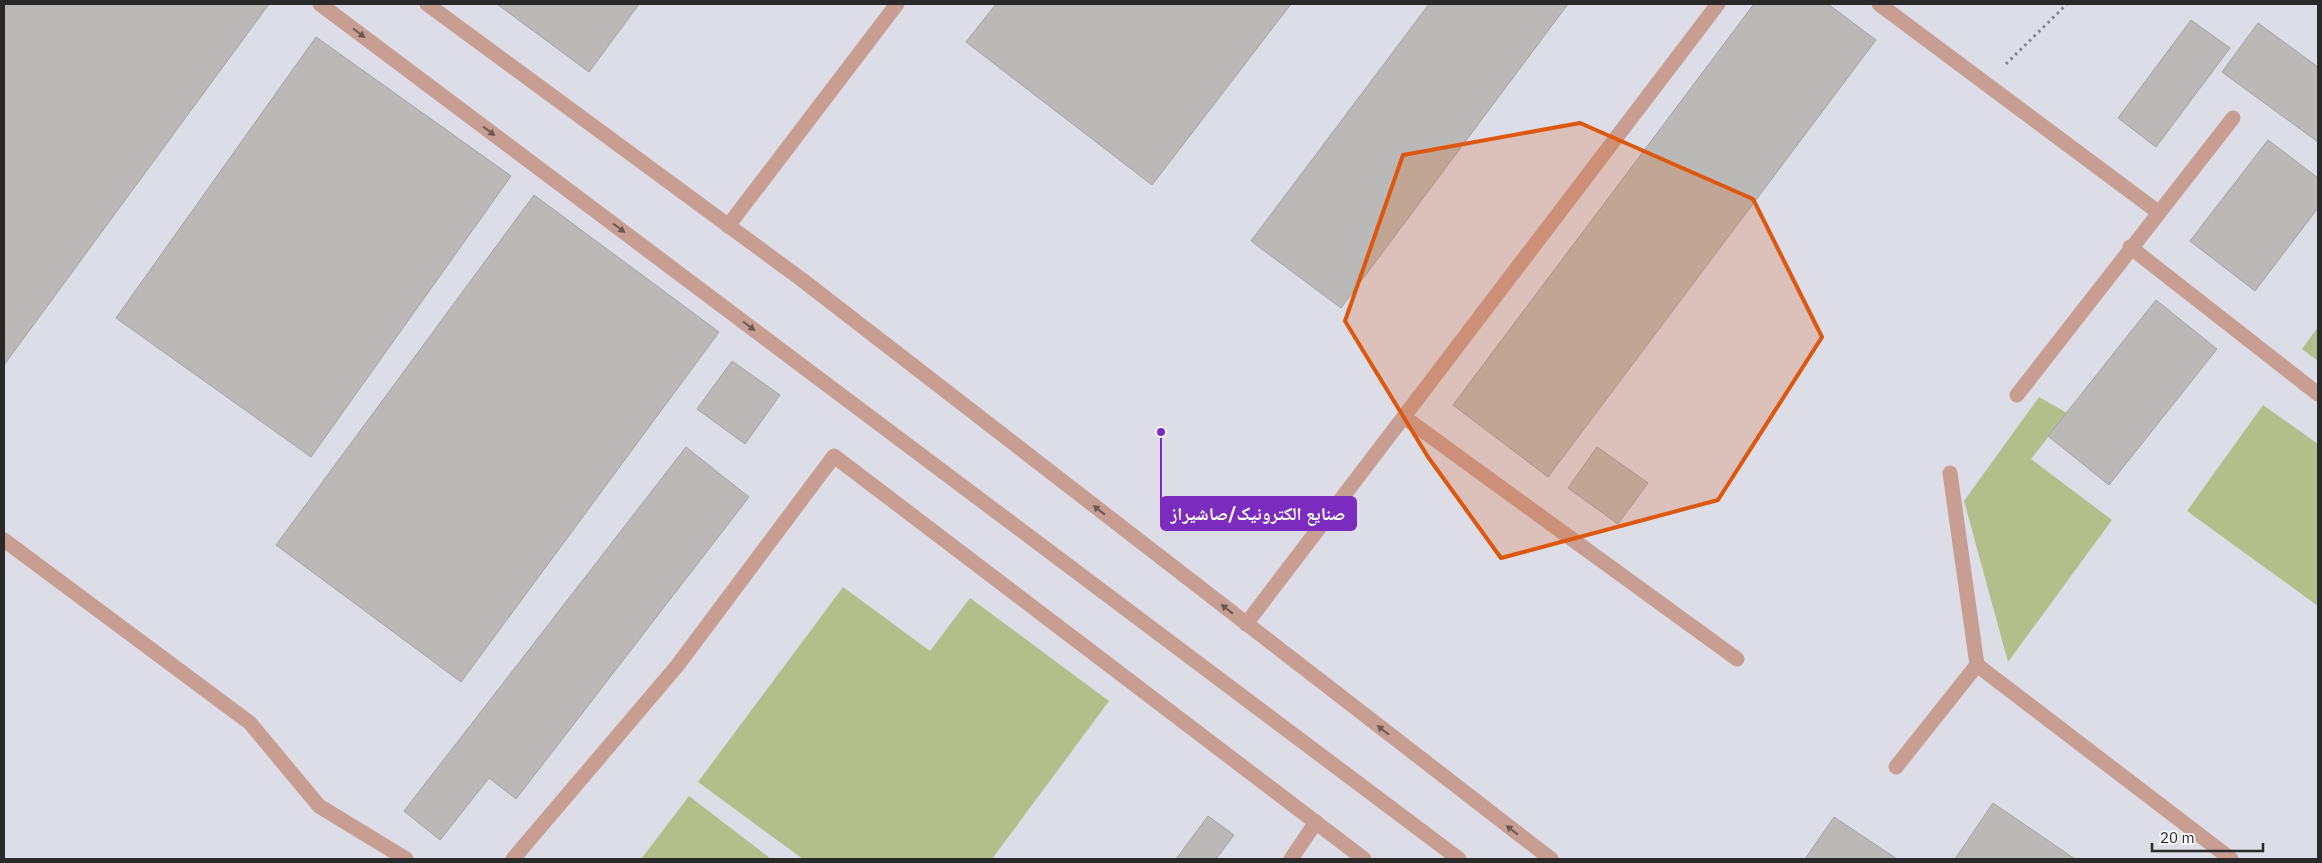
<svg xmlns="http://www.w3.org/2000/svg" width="2322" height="863" font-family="'IBM Plex Sans','Noto Naskh Arabic',sans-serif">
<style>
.built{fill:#dcdde6}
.green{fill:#b2bf8b}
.building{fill:#bbb9b7;stroke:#a4a2a1}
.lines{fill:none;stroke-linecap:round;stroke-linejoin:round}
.path{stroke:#818183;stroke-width:3;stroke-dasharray:2.5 4;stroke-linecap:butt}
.service{stroke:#c89e92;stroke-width:15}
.oneway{fill:#695854}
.marked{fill:#de570e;fill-opacity:0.2;stroke:#de570e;stroke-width:4;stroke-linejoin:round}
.leader{fill:none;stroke:#7b2cbf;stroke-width:2}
.callout-dot{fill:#7b2cbf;stroke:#f5f5f8;stroke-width:2}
.callout{fill:#7b2cbf;stroke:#7b2cbf;stroke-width:2}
.callout-label{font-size:18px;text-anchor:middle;font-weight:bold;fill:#fff}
</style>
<rect width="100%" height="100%" fill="#e8e8ea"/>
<rect class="built" x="4" y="4" width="2314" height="855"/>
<g class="green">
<path d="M2318,327v34l-16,-12z"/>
<path d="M2039,397l28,16 -36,46 81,61 -104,142 -44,-161z"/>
<path d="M2263,405l55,39v162l-131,-95z"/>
<path d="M843,587l87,64 40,-53 139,103 -117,158h-189l-105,-77z"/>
<path d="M689,796l82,63h-130z"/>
</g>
<g class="building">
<path d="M4,4h265l-265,361z"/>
<path d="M497,4h142l-50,68z"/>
<path d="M996,4h295l-139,181 -186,-143z"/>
<path d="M1429,4h139l-227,304 -90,-67z"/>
<path d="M1754,4h74l48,36 -328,437 -95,-72z"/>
<path d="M2191,20l39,28 -74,99 -38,-29z"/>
<path d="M2258,23l60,44v75l-96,-70z"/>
<path d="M316,37l195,139 -200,281 -195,-139z"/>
<path d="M2268,140l50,38v30l-63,83 -65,-50z"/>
<path d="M534,195l185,137 -258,350 -185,-137z"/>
<path d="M2156,300l61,49 -108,136 -61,-49z"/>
<path d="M732,361l48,34 -35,49 -48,-35z"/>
<path d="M686,447l63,50 -233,302 -27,-21 -49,62 -36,-29z"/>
<path d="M1597,447l51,36 -30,41 -50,-36z"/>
<path d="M1993,803l82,56h-120z"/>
<path d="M1208,816l26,19 -18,24h-40z"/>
<path d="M1834,817l63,42h-92z"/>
</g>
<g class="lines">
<path class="path" d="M2006,64l61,-60"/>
<g class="service">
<path d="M320,4l1139,855"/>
<path d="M427,4l374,275 750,580"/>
<path d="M1879,4l279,208"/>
<path d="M728,226l169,-222"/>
<path d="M2130,247l188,147"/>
<path d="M2017,395l216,-277"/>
<path d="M1404,417l333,242"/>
<path d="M1950,473l27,192 254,194"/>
<path d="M4,540l246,183 69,83 87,53"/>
<path d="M1246,624l472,-620"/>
<path d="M1896,767l81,-102"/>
<path d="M513,859l164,-193 157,-210 530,403"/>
<path d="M1291,859l25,-37"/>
</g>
</g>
<defs><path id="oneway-solid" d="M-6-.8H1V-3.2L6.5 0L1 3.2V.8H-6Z" transform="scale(1.25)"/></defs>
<g class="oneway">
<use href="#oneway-solid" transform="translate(359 33) rotate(37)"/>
<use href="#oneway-solid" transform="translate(489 131) rotate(37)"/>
<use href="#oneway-solid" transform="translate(619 228) rotate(37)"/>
<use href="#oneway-solid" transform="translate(749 326) rotate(37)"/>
<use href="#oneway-solid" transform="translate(1099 510) rotate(-142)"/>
<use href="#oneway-solid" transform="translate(1227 609) rotate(-142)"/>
<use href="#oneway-solid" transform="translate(1383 730) rotate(-142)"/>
<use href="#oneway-solid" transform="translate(1512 830) rotate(-142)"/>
</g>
<path class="marked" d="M1580,123l173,76 69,138 -104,163 -217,58 -73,-101 -83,-136 58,-166z"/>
<path class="leader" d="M1161 432L1161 514"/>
<circle class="callout-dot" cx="1161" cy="432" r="5"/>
<rect class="callout" x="1161" y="497" width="195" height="33" rx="5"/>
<g class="callout-label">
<text x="1258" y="520">صنایع الکترونیک/صاشیراز</text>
</g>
<rect width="2322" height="863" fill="none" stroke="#29292a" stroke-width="10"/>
<path d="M2152 843v8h111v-8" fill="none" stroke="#29292a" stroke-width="2.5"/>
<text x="2160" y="843" font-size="15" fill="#29292a" stroke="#f5f5f8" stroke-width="4" paint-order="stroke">20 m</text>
</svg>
